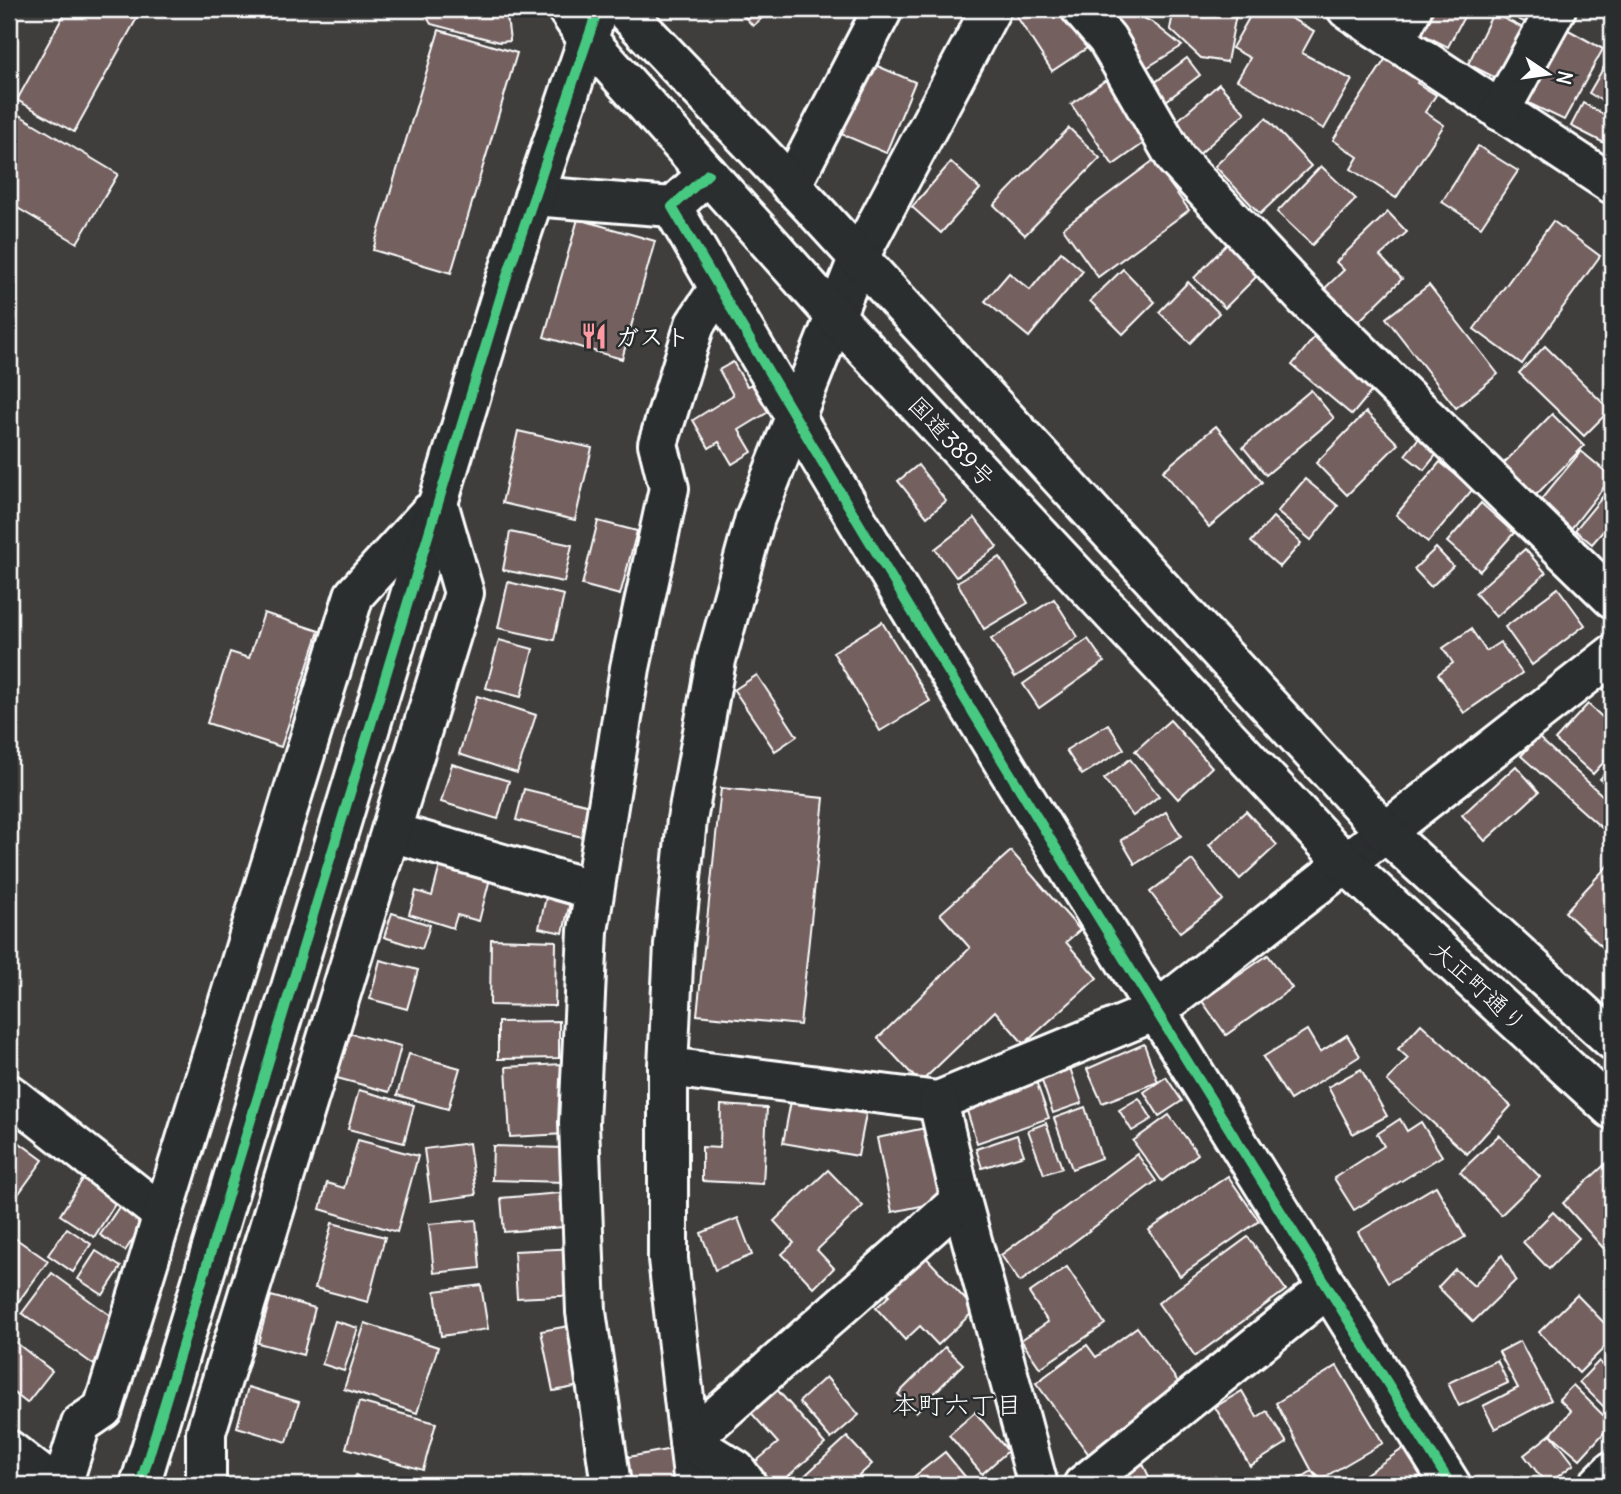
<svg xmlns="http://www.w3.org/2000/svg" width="1621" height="1494" font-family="Delius,'Klee One',sans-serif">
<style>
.building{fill:#746160;stroke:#fff;stroke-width:2}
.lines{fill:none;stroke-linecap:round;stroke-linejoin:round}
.minor-casing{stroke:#fff;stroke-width:44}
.highway-casing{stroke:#fff;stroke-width:44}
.minor{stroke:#2a2d2e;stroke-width:38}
.highway{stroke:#2a2d2e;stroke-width:38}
.cycleway-casing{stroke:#2a2d2e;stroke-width:15}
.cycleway{stroke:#46c982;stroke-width:10}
.labels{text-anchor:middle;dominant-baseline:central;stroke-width:5;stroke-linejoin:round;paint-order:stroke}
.poi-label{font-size:24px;font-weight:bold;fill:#fff;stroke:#2a2d2e;text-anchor:start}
.street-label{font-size:24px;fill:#fff;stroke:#2a2d2e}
.neighbourhood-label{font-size:26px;fill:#fff;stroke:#2a2d2e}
</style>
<rect width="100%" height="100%" fill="#403d3d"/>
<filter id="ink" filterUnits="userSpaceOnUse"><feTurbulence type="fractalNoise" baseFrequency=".0143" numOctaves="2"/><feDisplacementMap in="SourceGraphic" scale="14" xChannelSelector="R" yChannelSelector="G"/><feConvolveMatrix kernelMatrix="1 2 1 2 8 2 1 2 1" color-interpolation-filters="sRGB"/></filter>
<g filter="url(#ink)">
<g class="building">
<path d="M67,9h75l-68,123 -57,-32z"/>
<path d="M422,9h84l4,32 -11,1 -68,-18z"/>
<path d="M738,9h34l-19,17z"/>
<path d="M1012,9h54l24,37 -38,25z"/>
<path d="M1105,9h20l27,13 30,24 -44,27z"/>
<path d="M1174,9h63l-10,53 -26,-4 -31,-29z"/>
<path d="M1254,9h20l40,22 -12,22 50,27 -28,49 -87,-49 13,-22 -18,-10z"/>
<path d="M1423,9h45l-20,38 -36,-18z"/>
<path d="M1498,9h42l-8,17z"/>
<path d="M1493,13l36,18 -25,51 -36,-18z"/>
<path d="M1563,27l40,22 -39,71 -42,-20z"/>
<path d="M439,30l78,23 -66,220 -78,-23z"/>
<path d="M1390,52l33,21 -6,10 19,12 -11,17 19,13 -48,73 -45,-29 7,-12 -25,-17z"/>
<path d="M1187,58l13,17 -38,29 -13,-17z"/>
<path d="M1608,60l4,2v45l-23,-14z"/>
<path d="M868,62l47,20 -29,71 -47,-20z"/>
<path d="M1106,80l41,61 -34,24 -42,-61z"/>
<path d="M1219,84l26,29 -50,45 -26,-30z"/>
<path d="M1583,103l29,16v28l-41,-21z"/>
<path d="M9,109l109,65 -41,69 -68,-40z"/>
<path d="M1266,118l45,48 -51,48 -45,-48z"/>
<path d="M1069,128l31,30 -75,77 -31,-30z"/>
<path d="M1478,146l40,25 -37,56 -39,-25z"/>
<path d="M1153,161l36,49 -91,67 -35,-49z"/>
<path d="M951,162l29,27 -39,44 -29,-26z"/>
<path d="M1321,166l35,33 -44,46 -35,-33z"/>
<path d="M1388,212l19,20 -27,24 22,23 -45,44 -33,-34 20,-19 -8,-8z"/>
<path d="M578,219l77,22 -33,118 -78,-22z"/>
<path d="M1553,221l47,35 -78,108 -48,-35z"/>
<path d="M1230,241l31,31 -36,36 -31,-30z"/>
<path d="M1061,252l22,19 -54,66 -44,-36 24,-28 21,17z"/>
<path d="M1123,269l32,33 -32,32 -33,-33z"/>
<path d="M1188,282l31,31 -29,30 -31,-31z"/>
<path d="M1429,285l69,89 -42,34 -70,-90z"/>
<path d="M1316,335l60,51 -24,29 -60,-50z"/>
<path d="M1545,346l65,64 -26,26 -65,-63z"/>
<path d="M733,362l14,24 6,-2 17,27 -31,19 13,22 -20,12 -13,-22 -10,6 -16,-28 40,-25 -14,-25z"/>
<path d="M1311,390l23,28 -68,57 -23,-28z"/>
<path d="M1366,412l32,32 -51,51 -31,-32z"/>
<path d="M1552,414l32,32 -49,50 -32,-32z"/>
<path d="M1216,426l46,56 -53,45 -46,-56z"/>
<path d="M518,431l74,17 -17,72 -73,-17z"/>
<path d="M1422,434l19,15 -17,21 -19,-15z"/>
<path d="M1581,451l31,26 -42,53 -32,-27z"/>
<path d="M1440,462l33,27 -45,53 -32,-27z"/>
<path d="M918,465l28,36 -19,16 -29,-36z"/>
<path d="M1305,479l33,27 -27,34 -34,-28z"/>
<path d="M1604,495l8,7v19l-20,23 -17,-14z"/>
<path d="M1481,503l33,30 -34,38 -33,-29z"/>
<path d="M1273,517l28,26 -21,24 -29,-25z"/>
<path d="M975,518l22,29 -41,30 -21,-28z"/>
<path d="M598,521l39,10 -17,64 -38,-10z"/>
<path d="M510,532l62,13 -8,37 -61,-12z"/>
<path d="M1436,548l17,18 -22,21 -17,-18z"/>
<path d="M1525,549l21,24 -50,44 -21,-24z"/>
<path d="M1000,557l28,46 -44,26 -27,-47z"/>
<path d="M508,582l56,13 -10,45 -56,-12z"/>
<path d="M1558,588l27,37 -53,40 -27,-38z"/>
<path d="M1054,599l24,38 -63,40 -24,-38z"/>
<path d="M264,613l55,18 -38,116 -74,-24 23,-71 19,6z"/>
<path d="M882,622l48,79 -50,30 -47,-79z"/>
<path d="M1471,629l15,22 14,-9 22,31 -58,40 -26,-39 15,-11 -10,-15z"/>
<path d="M1088,639l16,23 -65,46 -16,-24z"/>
<path d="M499,640l34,9 -12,48 -35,-9z"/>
<path d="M757,675l40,61 -22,15 -41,-61z"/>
<path d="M477,696l59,19 -19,58 -58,-19z"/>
<path d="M1588,704l24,22v27l-19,21 -38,-34z"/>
<path d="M1170,720l42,47 -34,32 -43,-48z"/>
<path d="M1108,724l16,25 -42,26 -16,-25z"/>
<path d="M1538,737l74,67v16l-8,10 -83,-74z"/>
<path d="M1130,759l29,37 -26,20 -29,-37z"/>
<path d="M452,764l57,17 -11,38 -57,-17z"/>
<path d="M1612,765v26l-12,-12z"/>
<path d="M1516,766l23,26 -54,49 -23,-26z"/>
<path d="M721,788l103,10 -24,227 -103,-10z"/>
<path d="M524,789l66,16 -8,32 -66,-17z"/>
<path d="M1246,811l31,34 -37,34 -31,-34z"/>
<path d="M1166,812l15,24 -46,28 -14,-24z"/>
<path d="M1011,851l69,79 -14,12 31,36 -73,66 -29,-33 -75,72 -42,-45 92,-90 -30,-34z"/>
<path d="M442,858l50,13 -13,50 -22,-6 -4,13 -44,-14 7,-23 16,5z"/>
<path d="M1192,860l31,40 -43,32 -30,-40z"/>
<path d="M1610,863l2,2v91l-47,-44z"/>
<path d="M547,893l24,5 -8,35 -24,-5z"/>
<path d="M392,913l38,12 -8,24 -38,-12z"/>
<path d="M491,939l65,2 -1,65 -65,-1z"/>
<path d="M1268,955l24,33 -66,47 -24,-34z"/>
<path d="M380,960l38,10 -11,39 -37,-10z"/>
<path d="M559,1021v37l-61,1v-37z"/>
<path d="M1421,1024l90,82 -44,48 -80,-73 21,-23 -10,-9z"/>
<path d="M1307,1030l13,22 27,-17 13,21 -70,44 -27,-43z"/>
<path d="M348,1033l53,13 -12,46 -52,-14z"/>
<path d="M1144,1044l14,38 -56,21 -15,-34z"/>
<path d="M409,1054l51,14 -12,41 -51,-14z"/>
<path d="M562,1064l4,70 -56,3 -4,-70z"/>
<path d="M1070,1068l12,35 -29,10 -12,-35z"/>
<path d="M1361,1069l26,47 -34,18 -25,-47z"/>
<path d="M1166,1077l16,24 -23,15 -15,-24z"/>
<path d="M1036,1081l13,37 -72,25 -10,-32z"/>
<path d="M359,1090l55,15 -10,38 -56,-14z"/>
<path d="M1139,1098l13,21 -20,12 -13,-21z"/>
<path d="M791,1101l75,13 -8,42 -75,-13z"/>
<path d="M721,1105l46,3 -4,76 -61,-3v-34l18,1z"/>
<path d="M1085,1107l16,51 -29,11 -18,-51z"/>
<path d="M1169,1115l29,39 -36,27 -29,-40z"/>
<path d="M1400,1119l7,12 14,-9 21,34 -88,54 -20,-32 50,-32 -7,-12z"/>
<path d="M1046,1123l16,45 -18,6 -16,-44z"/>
<path d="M930,1127l15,74 -53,11 -15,-74z"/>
<path d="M9,1135l34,25 -34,47z"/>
<path d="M1017,1135l7,20 -42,13 -6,-19z"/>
<path d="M1499,1135l41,42 -39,38 -41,-43z"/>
<path d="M358,1140l60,16 -21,76 -77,-23 7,-26 17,5z"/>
<path d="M469,1143l7,52 -45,6 -7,-52z"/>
<path d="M493,1146l72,2 -1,34 -72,-2z"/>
<path d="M1137,1154l19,27 -136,101 -19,-27z"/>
<path d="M1612,1158v86l-7,6 -42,-47z"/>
<path d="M90,1168l34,22 -30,47 -34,-22z"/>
<path d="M828,1170l35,36 -46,44 17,18 -20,20 -32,-34 12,-11 -20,-22z"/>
<path d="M1228,1176l31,45 -79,55 -31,-46z"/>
<path d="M1436,1186l29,51 -77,46 -30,-51z"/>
<path d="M560,1193l3,34 -59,5 -3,-34z"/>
<path d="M119,1207l24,17 -18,27 -25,-16z"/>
<path d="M1553,1212l26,26 -30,31 -26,-27z"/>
<path d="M738,1218l14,37 -37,15 -14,-37z"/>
<path d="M476,1220l4,48 -46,5 -5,-49z"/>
<path d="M332,1223l53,14 -17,65 -53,-14z"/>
<path d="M67,1228l24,16 -18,28 -25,-17z"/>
<path d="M9,1234l39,27 -35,48 -4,-3z"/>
<path d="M1248,1237l38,53 -91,66 -37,-53z"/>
<path d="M578,1248l2,47 -63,3 -3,-47z"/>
<path d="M96,1251l25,16 -18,28 -25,-16z"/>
<path d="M922,1253l53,57 -37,35 -18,-19 -15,14 -29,-32 14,-13 -6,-6z"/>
<path d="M1502,1255l14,25 -43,42 -35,-35 17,-18 19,17z"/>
<path d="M1067,1267l38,57 -65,44 -19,-28 27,-18 -19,-29z"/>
<path d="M52,1273l59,43 -17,49 -72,-52z"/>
<path d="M481,1285l7,44 -47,7 -6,-45z"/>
<path d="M1577,1295l35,36v9l-33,33 -40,-41z"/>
<path d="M271,1296l44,12 -12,47 -45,-12z"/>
<path d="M335,1321l23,7 -14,43 -22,-7z"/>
<path d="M365,1323l73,24 -21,66 -73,-24z"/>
<path d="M580,1324l11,60 -38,7 -12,-60z"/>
<path d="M1137,1327l48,64 -92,69 -57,-77 51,-38 9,12z"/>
<path d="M9,1337l43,34 -25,32 -18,-14z"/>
<path d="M1520,1341l31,59 -56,29 -12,-23 35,-18 -19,-36z"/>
<path d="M945,1347l18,17 -47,48 -18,-18z"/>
<path d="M1612,1349v18l-8,-7z"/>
<path d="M1497,1360l11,23 -49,23 -11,-23z"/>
<path d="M1599,1361l13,13 -1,40 -32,-32z"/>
<path d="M1337,1366l46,77 -62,36 -9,-8 -36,-68z"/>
<path d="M826,1377l33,38 -28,24 -32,-37z"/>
<path d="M773,1385l52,59 -47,41h-5l-19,-22 24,-20 -31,-35z"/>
<path d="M1573,1385l39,39 -32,35 -29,-25 20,-23 -12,-12z"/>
<path d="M248,1387l51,15 -12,40 -50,-15z"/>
<path d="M1242,1391l15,26 10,-6 20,32 -37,23 -35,-59z"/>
<path d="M359,1402l77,21 -13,47 -77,-22z"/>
<path d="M975,1412l33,39 -26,23 -33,-39z"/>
<path d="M1551,1434l23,30 -27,21 -23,-30z"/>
<path d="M847,1437l25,27 -23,21h-44l-5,-5z"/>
<path d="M1404,1448l18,27 -15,10h-57z"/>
<path d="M672,1449l7,36h-63l-4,-25z"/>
<path d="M945,1452l27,33h-56l-5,-6z"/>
<path d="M1143,1464l10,21h-41l-3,-5z"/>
<path d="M1312,1471l9,14h-31z"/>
<path d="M600,1473l2,12h-63z"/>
<path d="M356,1475l17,10h-23z"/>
</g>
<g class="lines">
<g class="minor-casing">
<g id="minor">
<path d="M1081,9l26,30 69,120 130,140 306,299"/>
<path d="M1347,9l265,175"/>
<path d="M1395,41l17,-32"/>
<path d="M1500,111l56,-102"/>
<path d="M708,174l-36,33c251,432 515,855 779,1278"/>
<path d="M791,186l92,-177"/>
<path d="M534,196l138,11"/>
<path d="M391,832l203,58"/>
<path d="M668,1067l270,34 218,-90 456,-356"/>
<path d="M9,1094l154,121"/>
<path d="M938,1101l23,99 77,285"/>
<path d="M9,1450l45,35"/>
<path d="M62,1485l19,-61 22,-15 251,-814 75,-82"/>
<path d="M140,1485l366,-1206 92,-270"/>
<path d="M206,1485v-53l258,-839 -26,-90"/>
<path d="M611,1485l-25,-173 -7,-189 9,-192 42,-263 39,-180 -11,-44 37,-120 24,-36"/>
<path d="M694,1485l-26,-226v-192l6,-122 13,-125 29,-160 39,-142 103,-259 133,-250"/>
<path d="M747,1485l-11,-15 -47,-29 272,-241"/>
<path d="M1083,1485l245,-197"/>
<path d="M1598,1485l14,-14"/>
</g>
</g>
<g class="highway-casing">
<g id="highway">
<path d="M567,9l20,30 248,277 511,548 266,245"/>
<path d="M623,9l188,197 575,627 226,207"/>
</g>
</g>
<use href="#minor" class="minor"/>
<use href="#highway" class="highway"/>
<g class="cycleway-casing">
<g id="cycleway">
<path d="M708,174l-36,33c251,432 515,855 779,1278"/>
<path d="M140,1485l366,-1206 92,-270"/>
</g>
</g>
<use href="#cycleway" class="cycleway"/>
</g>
</g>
<defs>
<g id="restaurant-bare" transform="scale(2.1)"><path d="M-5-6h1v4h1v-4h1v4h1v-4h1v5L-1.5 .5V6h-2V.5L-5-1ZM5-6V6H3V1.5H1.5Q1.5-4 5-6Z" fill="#ff9aa2" stroke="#2a2d2e" stroke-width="2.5" paint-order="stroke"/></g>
</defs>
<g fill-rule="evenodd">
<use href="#restaurant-bare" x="594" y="336"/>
</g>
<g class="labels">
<g class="poi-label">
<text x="615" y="336">ガスト</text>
</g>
<g class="street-label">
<text transform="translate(952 441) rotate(47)">国道389号</text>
<text transform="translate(1479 986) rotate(43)">大正町通り</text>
</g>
<g class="neighbourhood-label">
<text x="957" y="1404">本町六丁目</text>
</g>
</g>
<rect width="1621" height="1494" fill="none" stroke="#2a2d2e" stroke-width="35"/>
<rect x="18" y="18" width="1586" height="1459" fill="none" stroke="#fff" stroke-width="2.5" filter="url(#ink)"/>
<g transform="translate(1548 74) rotate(103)" stroke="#2a2d2e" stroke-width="5" paint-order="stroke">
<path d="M0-5L12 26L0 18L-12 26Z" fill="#ffffff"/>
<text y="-10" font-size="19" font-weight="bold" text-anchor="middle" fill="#ffffff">N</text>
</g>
</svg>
